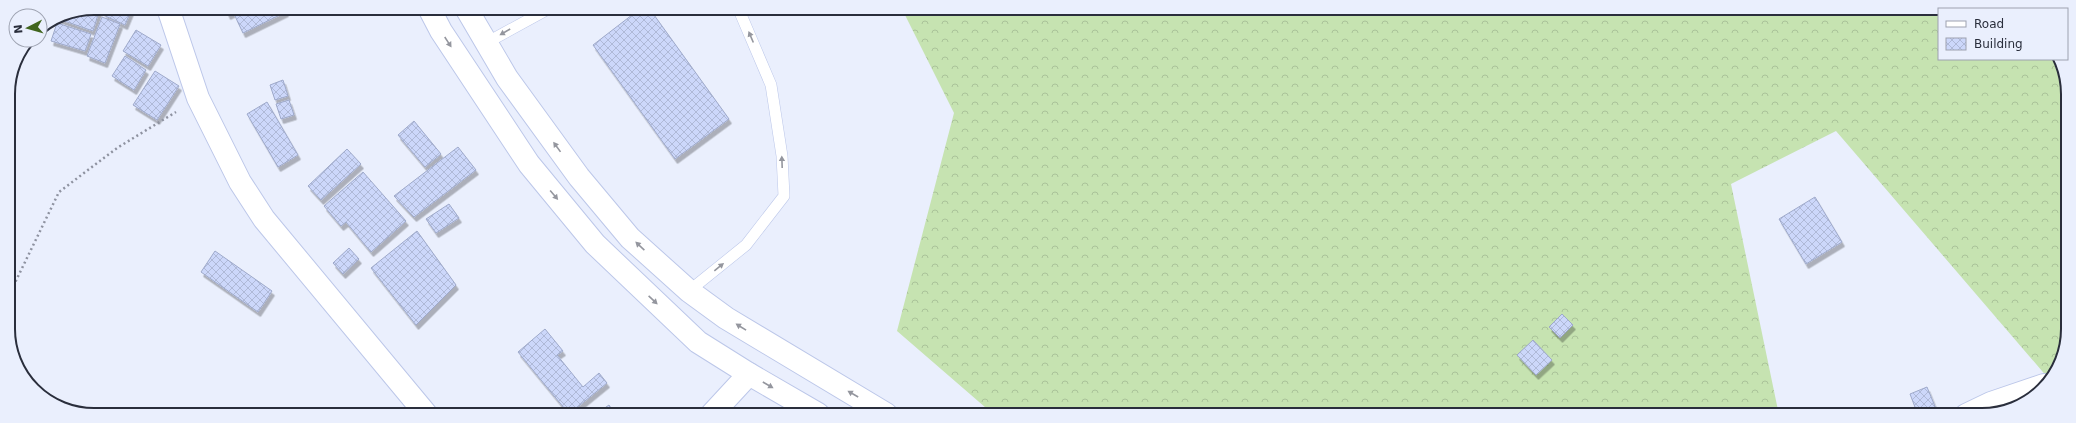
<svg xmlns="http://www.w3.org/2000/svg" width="2076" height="423" font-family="'DejaVu Sans',sans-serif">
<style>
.forest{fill:url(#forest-crowns)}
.building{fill:url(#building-cross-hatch);stroke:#9ea9ca;filter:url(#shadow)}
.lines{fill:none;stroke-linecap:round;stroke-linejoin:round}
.lane-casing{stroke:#bcc7e9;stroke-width:12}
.street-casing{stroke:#bcc7e9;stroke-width:24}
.secondary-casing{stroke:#bcc7e9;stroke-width:24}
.path{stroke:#8e92a0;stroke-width:2.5;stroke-dasharray:2 3;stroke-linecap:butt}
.lane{stroke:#fff;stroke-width:11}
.street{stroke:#fff;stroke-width:22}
.secondary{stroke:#fff;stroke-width:22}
.oneway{fill:#94969e}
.rim{fill:none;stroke:#2a2e3c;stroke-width:2}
</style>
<defs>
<pattern id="forest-crowns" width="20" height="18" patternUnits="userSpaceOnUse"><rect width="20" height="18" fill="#c6e3b1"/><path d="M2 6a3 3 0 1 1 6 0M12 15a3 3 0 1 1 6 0" fill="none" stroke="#aac399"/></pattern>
<pattern id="building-cross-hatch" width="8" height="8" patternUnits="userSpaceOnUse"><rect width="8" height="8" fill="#ccd7fa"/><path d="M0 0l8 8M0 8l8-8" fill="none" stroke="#afb9d7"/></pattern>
<filter id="shadow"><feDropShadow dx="2.5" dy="4.5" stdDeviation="0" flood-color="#0004"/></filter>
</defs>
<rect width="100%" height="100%" fill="#eaeffd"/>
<path class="forest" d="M902,9l1037,1v49h118l9,18v269l-18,32 -212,-247 -105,53 48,231 -786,-1 -96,-83 57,-218z"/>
<g class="building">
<path d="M94,8h6l-7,23 -37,-13 5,-4z"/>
<path d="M106,8h26l-7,17 -22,-10z"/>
<path d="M225,8h17l-14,7z"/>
<path d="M251,8h34l1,4 -43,21 -8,-17z"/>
<path d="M641,8h8l80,111 -54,40 -82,-114z"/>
<path d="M102,17l18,7 -15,39 -18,-7z"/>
<path d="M57,23l34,11 -6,17 -34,-10z"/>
<path d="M136,30l25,15 -13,21 -25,-15z"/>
<path d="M125,56l21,14 -12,20 -22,-14z"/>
<path d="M155,71l24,15 -22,34 -24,-15z"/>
<path d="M283,80l5,16 -13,4 -5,-15z"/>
<path d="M289,100l5,15 -13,4 -5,-15z"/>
<path d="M267,102l31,53 -20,12 -31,-53z"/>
<path d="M414,121l27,33 -16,13 -27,-32z"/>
<path d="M458,147l18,23 -62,47 -20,-21z"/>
<path d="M347,149l14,15 -40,36 -13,-14z"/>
<path d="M363,172l43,49 -35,31 -25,-30 -5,4 -17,-20z"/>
<path d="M1815,197l27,45 -36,22 -27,-45z"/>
<path d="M449,204l10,14 -23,15 -10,-14z"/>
<path d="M417,231l39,54 -40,40 -45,-57z"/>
<path d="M349,248l10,11 -16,15 -10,-11z"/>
<path d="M215,251l57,40 -14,21 -57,-40z"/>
<path d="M1562,314l11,11 -13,13 -11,-11z"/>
<path d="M545,329l18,22 -6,4 26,32 16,-14 8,10 -38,31 -51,-62z"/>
<path d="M1533,340l19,20 -16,15 -19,-20z"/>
<path d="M1927,387l9,22 -18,6 -8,-21z"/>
<path d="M609,405l6,9h-19z"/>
</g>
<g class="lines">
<g class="lane-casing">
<g id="lane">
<path d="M486,43l64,-35"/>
<path d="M689,291l57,-46 38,-49 -2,-40 -11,-71 -32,-75 -3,-1"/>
</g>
</g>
<g class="street-casing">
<g id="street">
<path d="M168,8l30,90 42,84 24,37 162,195"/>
<path d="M712,414l37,-40"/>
</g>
</g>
<g class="secondary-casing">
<g id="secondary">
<path d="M429,8l12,23 88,133 66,80 103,98 51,32 69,40"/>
<path d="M466,8l41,70 72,99 51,61 59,53 37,27 160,96"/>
<path d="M1966,415l25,-12 53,-18"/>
</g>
</g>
<path class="path" d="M9,295l50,-103 58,-44 59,-36"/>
<use href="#lane" class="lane"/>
<use href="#street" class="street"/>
<use href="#secondary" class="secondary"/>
</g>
<defs><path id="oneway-solid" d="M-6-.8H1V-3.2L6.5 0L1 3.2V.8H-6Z"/></defs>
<g class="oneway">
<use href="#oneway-solid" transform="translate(505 32) rotate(150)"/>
<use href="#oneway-solid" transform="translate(751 37) rotate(-113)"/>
<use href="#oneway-solid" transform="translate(448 42) rotate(57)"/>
<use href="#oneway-solid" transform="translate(557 147) rotate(-126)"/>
<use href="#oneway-solid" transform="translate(782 162) rotate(-92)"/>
<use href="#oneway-solid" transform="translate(554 195) rotate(50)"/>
<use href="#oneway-solid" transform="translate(640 246) rotate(-137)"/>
<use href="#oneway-solid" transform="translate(719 267) rotate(-39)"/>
<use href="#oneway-solid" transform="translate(653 300) rotate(43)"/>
<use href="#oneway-solid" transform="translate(741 327) rotate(-148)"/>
<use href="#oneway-solid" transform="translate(768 385) rotate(30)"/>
<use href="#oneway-solid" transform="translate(853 394) rotate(-150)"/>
</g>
<path d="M0 0H2076V423H0ZM94 15H1982A79 79 0 0 1 2061 94V329A79 79 0 0 1 1982 408H94A79 79 0 0 1 15 329V94A79 79 0 0 1 94 15Z" fill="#eaeffd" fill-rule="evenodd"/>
<path class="rim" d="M94 15H1982A79 79 0 0 1 2061 94V329A79 79 0 0 1 1982 408H94A79 79 0 0 1 15 329V94A79 79 0 0 1 94 15Z"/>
<rect x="1938" y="8" width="130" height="52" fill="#eaeffd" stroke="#9da2b0"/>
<rect x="1946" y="21" width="20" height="6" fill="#ffffff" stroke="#9da2b0"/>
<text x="1974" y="28" font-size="12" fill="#2a2e3c">Road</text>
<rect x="1946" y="38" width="20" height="12" fill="url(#building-cross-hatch)" stroke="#9da2b0"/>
<text x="1974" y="48" font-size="12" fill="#2a2e3c">Building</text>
<g transform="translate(28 28) rotate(264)"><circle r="19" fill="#eaeffd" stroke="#9da2b0"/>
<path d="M0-3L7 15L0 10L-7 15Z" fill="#40651e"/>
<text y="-6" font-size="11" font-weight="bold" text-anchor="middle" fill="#2a2e3c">N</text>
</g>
</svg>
